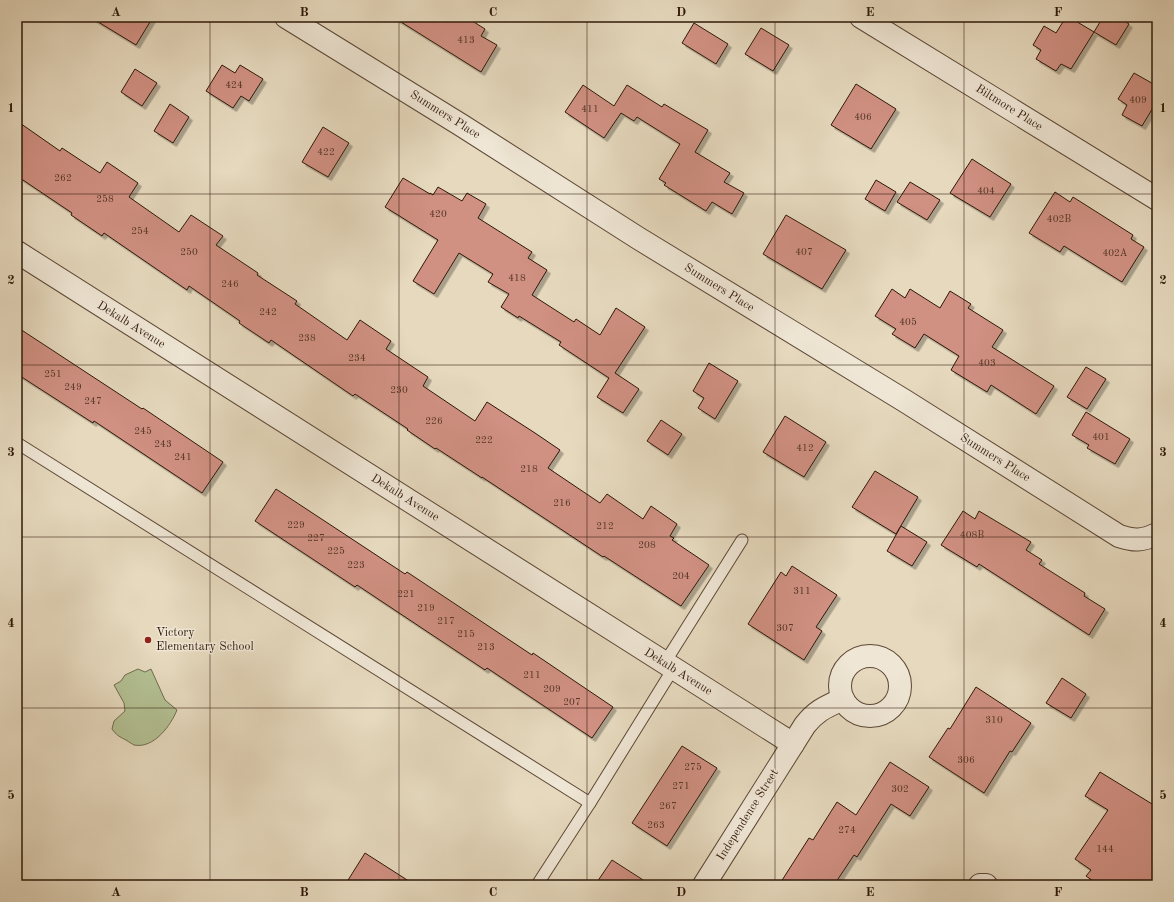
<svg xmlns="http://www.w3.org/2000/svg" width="1174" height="902" font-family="'Old Standard TT',serif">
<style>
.green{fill:#b3c093;stroke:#706c4e}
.building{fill:#d09082;stroke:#2e1808;filter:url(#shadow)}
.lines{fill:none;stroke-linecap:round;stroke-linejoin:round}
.lane-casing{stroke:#5c4836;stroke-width:13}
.street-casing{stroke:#5c4836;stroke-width:24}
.lane{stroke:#efe6d5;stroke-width:11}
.street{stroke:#efe6d5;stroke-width:22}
.grid{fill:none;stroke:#2e1808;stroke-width:1;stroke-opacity:0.55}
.poi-dot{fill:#8f2418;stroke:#efe6d5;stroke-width:1.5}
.labels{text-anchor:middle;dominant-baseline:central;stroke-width:3;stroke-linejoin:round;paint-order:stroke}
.number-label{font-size:10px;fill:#563626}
.street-label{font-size:12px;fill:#2e1808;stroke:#efe6d5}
.poi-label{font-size:12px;fill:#2e1808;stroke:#efe6d5;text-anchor:start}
.neatline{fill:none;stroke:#2e1808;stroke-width:1.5}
.grid-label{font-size:13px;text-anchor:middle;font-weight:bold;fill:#2e1808}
</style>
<defs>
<filter id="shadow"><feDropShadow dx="3.5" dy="3.5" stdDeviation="0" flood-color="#0004"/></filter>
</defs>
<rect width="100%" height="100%" fill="#e6d9be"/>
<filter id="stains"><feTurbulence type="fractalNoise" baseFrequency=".005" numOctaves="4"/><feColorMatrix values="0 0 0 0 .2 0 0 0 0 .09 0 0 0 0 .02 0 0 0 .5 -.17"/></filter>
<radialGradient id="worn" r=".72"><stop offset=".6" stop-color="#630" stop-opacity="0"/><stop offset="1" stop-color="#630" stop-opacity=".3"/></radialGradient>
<path class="green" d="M138,669l7,3 6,-3 14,31 12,10c-6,15 -23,39 -43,35 -2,-1 -5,-3 -8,-5 -6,-3 -10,-5 -14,-11l2,-8 11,-10 -1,-8 -10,-18 7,-4 4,-6z"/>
<g class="building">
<path d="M90,17h63l-17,28z"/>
<path d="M393,17h73l19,12 -4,7 16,9 -16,27z"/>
<path d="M1066,17h3l25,15 -23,37 -10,-5 -5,7 -20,-12 5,-9 -8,-5 11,-19 12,7z"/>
<path d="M1103,17h15l11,7 -13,21 -22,-13z"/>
<path d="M694,23l34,21 -12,20 -34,-21z"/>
<path d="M761,28l28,17 -16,26 -28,-17z"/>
<path d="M222,65l13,8 5,-8 23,14 -14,22 -8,-5 -8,12 -27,-17z"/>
<path d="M135,69l22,14 -15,23 -21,-14z"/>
<path d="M1134,73l23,13v15l-15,25 -20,-11 5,-10 -9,-6z"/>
<path d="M856,84l40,25 -25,40 -40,-24z"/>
<path d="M583,85l31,21 13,-21 35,22 2,-3 44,26 -13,22 35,21 -6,9 20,11 -12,21 -20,-12 -6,9 -42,-26 2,-2 -7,-4 21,-35 -43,-27 -3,4 -13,-8 -17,25 -39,-26z"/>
<path d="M170,104l19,13 -16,26 -19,-12z"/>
<path d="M17,121l43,30 2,-3 38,25 7,-11 31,21 -9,14 50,35 12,-17 32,21 -7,9 42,28 -1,2 40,26 -2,3 52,36 13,-20 31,21 -5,8 42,28 -5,9 52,35 12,-19 48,31 25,17 -12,18 52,35 7,-9 36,25 8,-13 26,18 -7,12 4,2 -2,2 37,25 -28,41 -77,-50 -1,1 -121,-80v1l-46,-30 -1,1 -28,-19 1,-1 -53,-35 -2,2 -82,-56 -2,3 -30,-20 1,-2 -51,-35 -2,4 -83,-57 -2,3 -31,-21 1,-2 -55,-37z"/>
<path d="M323,127l26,16 -21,34 -26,-15z"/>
<path d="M972,159l39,25 -21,33 -40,-24z"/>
<path d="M403,178l27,16v-1l3,2 5,-8 24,14 5,-8 19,11 -8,14 54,34 -4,6 19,12 -15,25 42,27 2,-3 24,16 16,-27 29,19 -30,46 24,16 -16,24 -26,-16 12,-19 -50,-33 2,-3 -42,-26 -1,2 -17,-11 8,-13 -21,-12 5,-8 -34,-21 -25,41 -21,-13 25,-41 -53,-33z"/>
<path d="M876,180l20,12 -11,19 -20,-12z"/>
<path d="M910,182l30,18 -13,20 -30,-18z"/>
<path d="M1055,192l15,10 3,-5 60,38 -2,4 13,8 -22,35 -58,-36 -4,6 -31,-19z"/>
<path d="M786,215l60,35 -24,39 -59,-35z"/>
<path d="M892,289l13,9 5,-9 30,19 10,-17 21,13 -3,4 35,22 -11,17 62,39 -18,28 -45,-29 -4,7 -36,-22 8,-14 -35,-22 -9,14 -23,-14 4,-5 -21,-13z"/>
<path d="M17,327l125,82 1,-1 80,54 -21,31 -108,-72 -1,2 -76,-49z"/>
<path d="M709,363l29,18 -23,38 -17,-11 6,-10 -11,-7z"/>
<path d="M1086,367l20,12 -19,30 -20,-12z"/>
<path d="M1086,412l44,27 -15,25 -28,-16 2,-3 -17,-10z"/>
<path d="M785,416l41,26 -22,35 -41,-25z"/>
<path d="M661,420l21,14 -14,21 -21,-14z"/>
<path d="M875,471l43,26 -22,37 -44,-27z"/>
<path d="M276,489l129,85 2,-2 125,83 1,-2 80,54 -21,31 -105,-70 -2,2 -128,-85 -2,2 -100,-66z"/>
<path d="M963,511l12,8 4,-8 52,31 -5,8 16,10 -3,4 46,29 -1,3 21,13 -16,26 -110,-71 -2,3 -36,-22z"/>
<path d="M901,526l26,16 -15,24 -25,-15z"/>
<path d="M792,566l45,29 -21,32 6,4 -18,29 -56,-36 33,-52 5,4z"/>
<path d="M1062,678l24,16 -15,24 -25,-15z"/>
<path d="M976,687l55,36 -19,29 -2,-1 -26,42 -55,-36 19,-29 2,1z"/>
<path d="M682,746l35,22 -50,78 -35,-23z"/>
<path d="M890,762l39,25 -19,29 -19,-12 -34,53 -3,-2 -20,30h-55l30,-47 4,2 24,-38 19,13z"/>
<path d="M1100,772l57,35v78h-58l-13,-9 5,-6 -16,-11 33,-49 -23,-14z"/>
<path d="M365,853l50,32h-70z"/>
<path d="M612,860l39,25h-56z"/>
</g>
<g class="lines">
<g class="lane-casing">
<g id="lane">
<path d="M17,443l573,360 83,-134"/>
<path d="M664,664l78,-124"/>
<path d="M537,885l53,-82"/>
</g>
</g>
<g class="street-casing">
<g id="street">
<path d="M286,17l175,108 177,113 267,163 214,135c15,5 23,5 38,-2"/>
<path d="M861,17l296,182"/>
<path d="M17,252l776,492"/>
<circle cx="870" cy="686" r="30"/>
<path d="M704,885l101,-160c12,-15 21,-18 38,-26"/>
<path d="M980,885h6"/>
</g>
</g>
<use href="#lane" class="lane"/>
<use href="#street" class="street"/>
</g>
<path class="grid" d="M210,17v868M399,17v868M587,17v868M775,17v868M964,17v868M17,194h1140M17,365h1140M17,537h1140M17,708h1140"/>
<circle class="poi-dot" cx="148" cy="640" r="4"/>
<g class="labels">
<g class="number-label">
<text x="466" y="40">413</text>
<text x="234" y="85">424</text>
<text x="1138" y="100">409</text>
<text x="590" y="109">411</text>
<text x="863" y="117">406</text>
<text x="326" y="152">422</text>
<text x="63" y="178">262</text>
<text x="986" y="191">404</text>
<text x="105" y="199">258</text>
<text x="438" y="214">420</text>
<text x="1059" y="219">402B</text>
<text x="140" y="231">254</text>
<text x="189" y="252">250</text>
<text x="804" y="252">407</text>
<text x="1115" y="253">402A</text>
<text x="517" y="278">418</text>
<text x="230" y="284">246</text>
<text x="268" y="312">242</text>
<text x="908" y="322">405</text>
<text x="307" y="338">238</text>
<text x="357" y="358">234</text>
<text x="987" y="363">403</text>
<text x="53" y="374">251</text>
<text x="73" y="387">249</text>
<text x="399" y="390">230</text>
<text x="93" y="401">247</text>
<text x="434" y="421">226</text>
<text x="143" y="431">245</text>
<text x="1101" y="437">401</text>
<text x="484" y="440">222</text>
<text x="163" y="444">243</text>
<text x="805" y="448">412</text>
<text x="183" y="457">241</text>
<text x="529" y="469">218</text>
<text x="562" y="503">216</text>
<text x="296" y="525">229</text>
<text x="605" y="526">212</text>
<text x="972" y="535">408B</text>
<text x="316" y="538">227</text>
<text x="647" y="545">208</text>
<text x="336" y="551">225</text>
<text x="356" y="565">223</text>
<text x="681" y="576">204</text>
<text x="802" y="591">311</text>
<text x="406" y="594">221</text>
<text x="426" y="608">219</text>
<text x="446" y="621">217</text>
<text x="785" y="628">307</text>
<text x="466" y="634">215</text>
<text x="486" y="647">213</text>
<text x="532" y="675">211</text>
<text x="552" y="689">209</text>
<text x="572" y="702">207</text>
<text x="994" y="720">310</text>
<text x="966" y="760">306</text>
<text x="693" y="767">275</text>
<text x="681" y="786">271</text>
<text x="900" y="789">302</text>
<text x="668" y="806">267</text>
<text x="656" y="825">263</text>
<text x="847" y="830">274</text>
<text x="1105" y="849">144</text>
</g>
<g class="street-label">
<text transform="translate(1009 108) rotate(32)">Biltmore Place</text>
<text transform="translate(445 115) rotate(32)">Summers Place</text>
<text transform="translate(719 288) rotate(32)">Summers Place</text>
<text transform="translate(131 325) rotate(32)">Dekalb Avenue</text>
<text transform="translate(995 458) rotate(32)">Summers Place</text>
<text transform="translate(405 498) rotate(32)">Dekalb Avenue</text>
<text transform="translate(678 672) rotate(32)">Dekalb Avenue</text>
<text transform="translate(748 815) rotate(-58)">Independence Street</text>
</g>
<g class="poi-label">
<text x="156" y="633">Victory<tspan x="156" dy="14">Elementary School</tspan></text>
</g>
</g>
<rect width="1174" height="902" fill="none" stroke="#e6d9be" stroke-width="44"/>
<rect x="22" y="22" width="1130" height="858" class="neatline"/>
<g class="grid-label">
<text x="116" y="16">A</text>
<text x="304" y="16">B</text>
<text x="493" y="16">C</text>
<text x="681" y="16">D</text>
<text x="870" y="16">E</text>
<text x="1058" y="16">F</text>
<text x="11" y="112">1</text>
<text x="1163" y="112">1</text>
<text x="11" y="284">2</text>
<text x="1163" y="284">2</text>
<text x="11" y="456">3</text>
<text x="1163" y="456">3</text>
<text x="11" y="627">4</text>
<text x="1163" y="627">4</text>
<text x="11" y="799">5</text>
<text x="1163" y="799">5</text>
<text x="116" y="896">A</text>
<text x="304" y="896">B</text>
<text x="493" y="896">C</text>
<text x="681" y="896">D</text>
<text x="870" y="896">E</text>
<text x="1058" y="896">F</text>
</g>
<rect width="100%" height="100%" filter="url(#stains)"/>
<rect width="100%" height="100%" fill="url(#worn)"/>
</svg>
